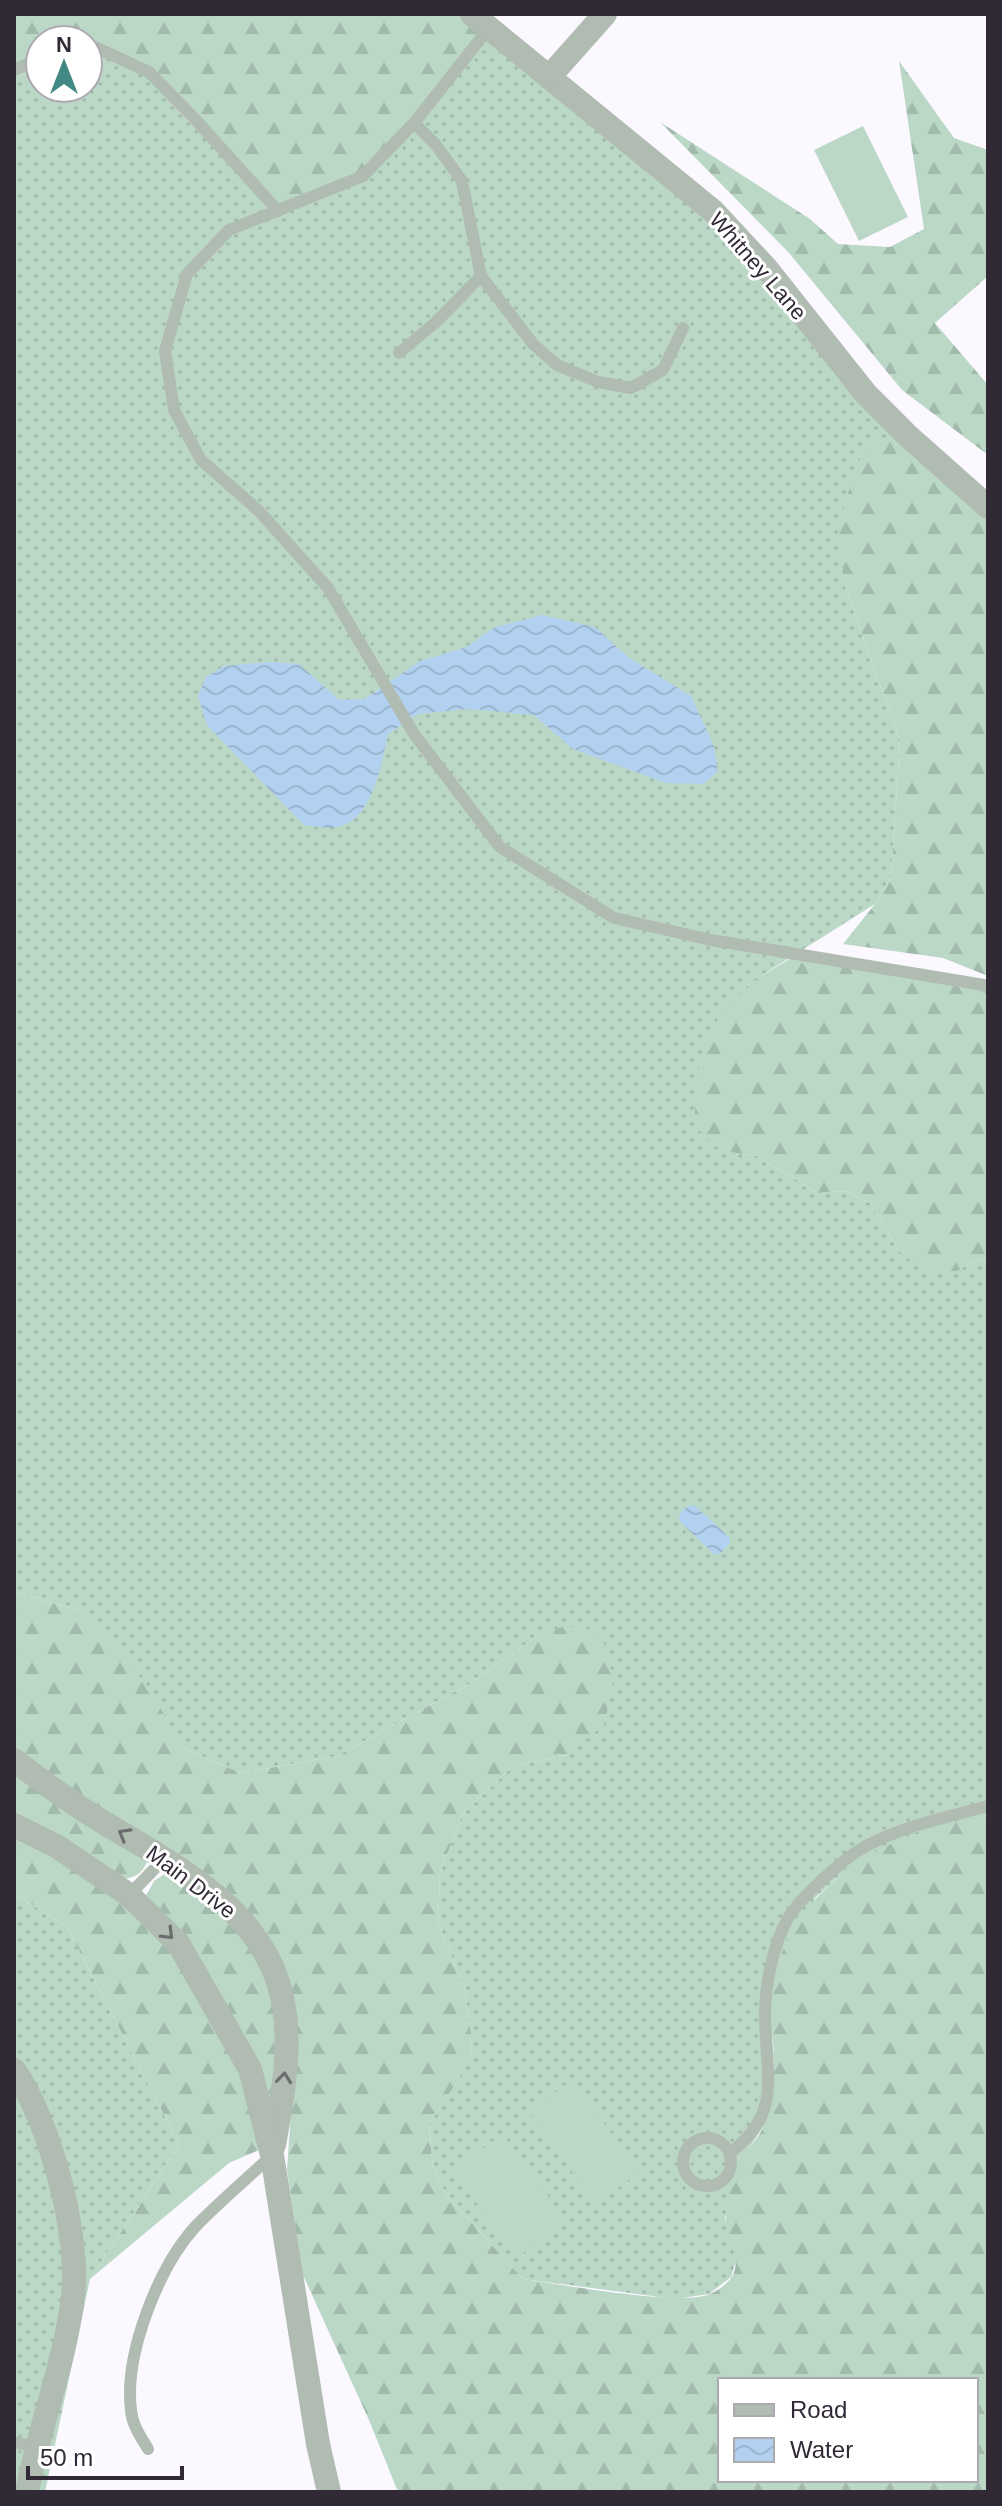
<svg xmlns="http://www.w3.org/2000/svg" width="1002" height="2506" font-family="Helvetica,sans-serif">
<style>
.grass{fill:url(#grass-dots)}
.forest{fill:url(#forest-firs);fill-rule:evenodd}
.pitch{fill:#bbd8c7}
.water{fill:url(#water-waves)}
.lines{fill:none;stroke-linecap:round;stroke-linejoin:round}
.service{stroke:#b0bcb1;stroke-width:12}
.minor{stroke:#b0bcb1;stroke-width:24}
.oneway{stroke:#6a6c6d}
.labels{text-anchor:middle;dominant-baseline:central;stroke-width:6;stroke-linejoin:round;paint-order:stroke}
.street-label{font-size:22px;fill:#312a36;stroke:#fff}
</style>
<defs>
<pattern id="grass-dots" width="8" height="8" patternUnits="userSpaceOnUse" patternTransform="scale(2)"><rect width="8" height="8" fill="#bbd8c7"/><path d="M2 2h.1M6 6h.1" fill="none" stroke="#a1baac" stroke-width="1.8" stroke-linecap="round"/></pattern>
<pattern id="forest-firs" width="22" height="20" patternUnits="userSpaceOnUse" patternTransform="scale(2)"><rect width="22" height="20" fill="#bbd8c7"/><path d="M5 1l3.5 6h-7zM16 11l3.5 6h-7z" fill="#a1baac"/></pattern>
<pattern id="water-waves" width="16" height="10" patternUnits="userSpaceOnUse" patternTransform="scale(2)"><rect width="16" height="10" fill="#b2d1f0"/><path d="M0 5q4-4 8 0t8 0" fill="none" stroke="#9ab4ce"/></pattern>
</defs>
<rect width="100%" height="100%" fill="#fcf8ff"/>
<g class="grass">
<path d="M489,28l224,183 195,225 -63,150 55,155 -9,136 -16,27 -114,72 -25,177 21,3 61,37 28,-2 24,12 29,48 58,20 20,-11 11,1v554l-112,37 -39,26 -22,20 -45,116 4,43 -9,67 -30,46 -10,49 12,38 -6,20 -22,17 -34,5 -152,-20 -76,-83 -14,-28 -4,-44 41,-63 1,-28 -6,-43 -27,-68 2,-49 23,-60 50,-47 54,-11 -31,-118 -69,48 -130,71 -96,17 -55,-24 -26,-38 -81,-100 -65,-20v-1521l26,-12v30h48v-39z"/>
<path d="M14,1893l53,34 112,217 -89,135 -45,213h-31z"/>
</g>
<g class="forest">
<path d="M14,14h458l17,14 -126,148 -85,35 -129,-139 -61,-23v-9h-48v18l-26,12z"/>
<path d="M899,61l55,77 34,12v126l-53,47 53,62v70l-86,-65 -113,-137 -129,-131 150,97 28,25 52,3 34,-18z"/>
<path d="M908,436l80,71v469l-45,-18 -100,-14 32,-40 16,-27 9,-136 -55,-155 -7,-61 20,-63 17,-21z"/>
<path d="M793,957l195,31v273l-11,-1 -20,11 -35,-1 -23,-19 -29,-48 -24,-12 -28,2 -61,-37 -21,-3 -25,-8 -16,-20v-34l9,-50 21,-33 36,-32z"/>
<path d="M14,1591l65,20 46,42 61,96 55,24 96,-17 130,-71 69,-48 28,-11 31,4 11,17 7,36 -9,42 -37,30 -54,11 -50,47 -23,60 -2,49 27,68 6,43 -1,29 -41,62 4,44 14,28 76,83c37,5 158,28 187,15 48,-23 13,-50 16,-78 1,-14 4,-36 10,-48 7,-16 24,-29 29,-46 5,-16 9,-48 9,-66 0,-14 -4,-28 -4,-42 2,-96 74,-156 159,-186 18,-7 40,-7 59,-13v677h-590l-29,-72 -67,-147 -15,-103 6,-88 -26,-146 -253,-187zM720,2380h256v100h-256z"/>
<path d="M14,1772l133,90c-5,12 -13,16 -25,17l-108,-61z"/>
<path d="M14,1833l115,70 41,42 70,120 19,85 -30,13 -139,116 89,-135 -112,-217 -53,-34z"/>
<path d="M166,1873h8l70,58 33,57 -4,141 -127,-233 8,-15z"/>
</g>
<g class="pitch">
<path d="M863,126l45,91 -49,24 -45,-91z"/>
<path d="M572,2080l68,92 -44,32 -68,-92z"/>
<path d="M503,2134l64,88 -51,36 -64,-88z"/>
</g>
<g class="water">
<path d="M542,615l53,12 33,30 63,39 22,48 5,27 -15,13 -37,-1 -93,-34 -39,-34 -66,-6 -50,5 -30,20c-6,28 -16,89 -52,93 -10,2 -22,-1 -32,-2l-97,-100 -9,-29 8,-19 18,-11 46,-4 29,2 40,36 26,-1 55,-38 47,-14 26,-19z"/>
<path d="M694,1505l35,32 1,6 -10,11h-6l-35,-33c0,-9 6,-15 15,-16z"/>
</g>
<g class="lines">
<g class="service">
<path d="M489,28l-75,95 -51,53 -134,54 -42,44 -22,77 9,59 27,50 58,51 69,77 86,146 86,113 114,71 97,22 273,45 4,3"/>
<path d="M88,49l9,-1 52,24 46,47 83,92"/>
<path d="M14,70l26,-12"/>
<path d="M481,276l52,68 24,21 41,17 33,6 32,-18 20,-42"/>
<path d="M399,353l37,-31 45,-46 -19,-95 -26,-36 -22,-22"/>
<path d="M129,1895l36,-37"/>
<circle cx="707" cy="2162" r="24"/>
<path d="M730,2153c54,-41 35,-80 35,-138 0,-29 8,-70 22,-95 12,-22 57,-62 79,-74 37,-20 82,-29 122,-40"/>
<path d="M14,2442l22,5"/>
<path d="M148,2449c-7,-12 -16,-24 -17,-39 -7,-55 27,-142 64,-183 24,-25 52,-48 77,-72"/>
</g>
<g class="minor">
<path d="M472,14l241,197 53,57 100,126 42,42 80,71"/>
<path d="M550,76l55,-62"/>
<path d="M14,1760c26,20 52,39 79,56 70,43 164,87 187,173 14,51 3,105 -6,156"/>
<path d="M14,1825l44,22 71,48 49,48 72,126 22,86 46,289 11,48"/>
<path d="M14,2070c36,51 66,165 59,226 -8,67 -34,131 -46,196"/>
</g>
</g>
<defs><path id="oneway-chevron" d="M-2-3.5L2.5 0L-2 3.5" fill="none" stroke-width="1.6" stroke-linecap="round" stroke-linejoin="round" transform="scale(2)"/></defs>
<g class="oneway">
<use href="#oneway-chevron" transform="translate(124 1834) rotate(-150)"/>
<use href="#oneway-chevron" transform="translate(168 1934) rotate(45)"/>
<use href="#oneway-chevron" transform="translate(284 2078) rotate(-84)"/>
</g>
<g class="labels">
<g class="street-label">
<text transform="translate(758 266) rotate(49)">Whitney Lane</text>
<text transform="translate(191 1882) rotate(37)">Main Drive</text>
</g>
</g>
<rect width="1002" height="2506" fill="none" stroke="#312a36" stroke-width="32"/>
<rect x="718" y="2378" width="260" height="104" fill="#ffffff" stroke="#adaaaf" stroke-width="2"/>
<rect x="734" y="2404" width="40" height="12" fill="#b0bcb1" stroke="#adaaaf" stroke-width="2"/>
<text x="790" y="2418" font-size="24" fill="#312a36">Road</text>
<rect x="734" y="2438" width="40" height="24" fill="url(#water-waves)" stroke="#adaaaf" stroke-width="2"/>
<text x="790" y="2458" font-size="24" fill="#312a36">Water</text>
<g transform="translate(64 64)"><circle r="38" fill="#ffffff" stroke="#adaaaf" stroke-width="2"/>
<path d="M0-6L14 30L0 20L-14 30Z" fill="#428984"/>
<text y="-12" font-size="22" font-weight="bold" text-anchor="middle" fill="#312a36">N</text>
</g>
<path d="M28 2466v12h154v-12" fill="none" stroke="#312a36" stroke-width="4"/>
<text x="40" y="2466" font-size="24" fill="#312a36" stroke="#ffffff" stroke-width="6" paint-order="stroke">50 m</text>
</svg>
